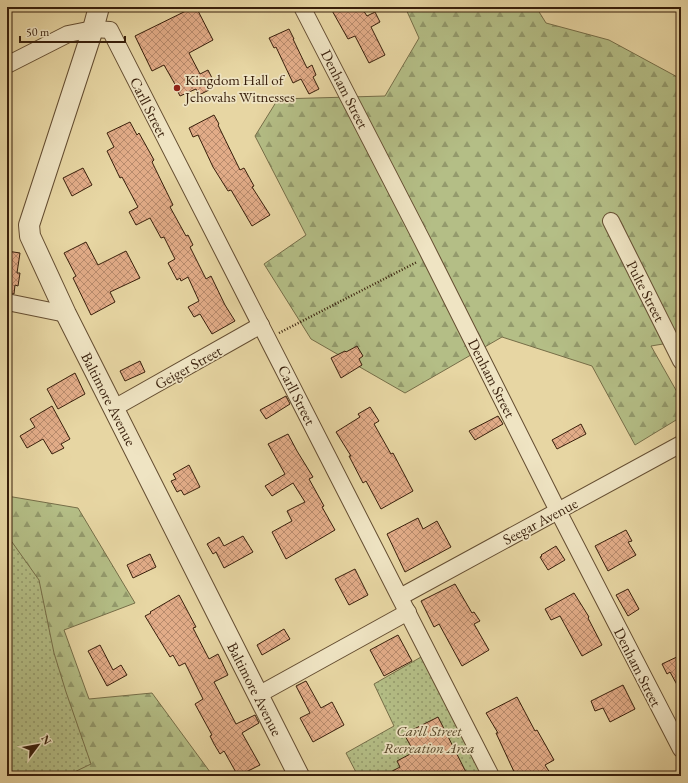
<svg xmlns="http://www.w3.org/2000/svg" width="688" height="783" font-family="'EB Garamond',serif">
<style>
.forest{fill:url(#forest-firs);stroke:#766e48}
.park{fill:url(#park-dots);stroke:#766e48}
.building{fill:url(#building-cross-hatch);stroke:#381f0b}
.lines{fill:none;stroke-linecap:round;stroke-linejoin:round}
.minor-casing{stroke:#644d31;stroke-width:18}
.tertiary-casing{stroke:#644d31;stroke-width:22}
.path{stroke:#381f0b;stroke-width:2.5;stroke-dasharray:1 2;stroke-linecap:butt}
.minor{stroke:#efe4c3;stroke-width:16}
.tertiary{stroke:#efe4c3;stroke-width:20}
.poi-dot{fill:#8f2418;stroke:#efe4c3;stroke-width:1.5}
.labels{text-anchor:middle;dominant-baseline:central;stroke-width:3.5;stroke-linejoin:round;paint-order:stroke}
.poi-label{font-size:15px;fill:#381f0b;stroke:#efe4c3;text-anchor:start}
.street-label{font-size:15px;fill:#381f0b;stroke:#efe4c3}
.park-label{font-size:15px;font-style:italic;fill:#57472a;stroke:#efe4c3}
</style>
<defs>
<pattern id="forest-firs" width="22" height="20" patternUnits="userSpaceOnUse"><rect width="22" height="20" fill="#b4be86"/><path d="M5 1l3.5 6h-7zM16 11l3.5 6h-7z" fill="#939a6c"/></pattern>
<pattern id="park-dots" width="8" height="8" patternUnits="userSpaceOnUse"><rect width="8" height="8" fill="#b4be86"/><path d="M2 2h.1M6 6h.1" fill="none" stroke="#939a6c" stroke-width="1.8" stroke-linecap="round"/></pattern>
<pattern id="building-cross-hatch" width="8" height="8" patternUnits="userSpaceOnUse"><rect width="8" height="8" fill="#e2ac88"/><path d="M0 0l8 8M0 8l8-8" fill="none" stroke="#b88b6d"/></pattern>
</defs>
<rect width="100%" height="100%" fill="#e7d6a3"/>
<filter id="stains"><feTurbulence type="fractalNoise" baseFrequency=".005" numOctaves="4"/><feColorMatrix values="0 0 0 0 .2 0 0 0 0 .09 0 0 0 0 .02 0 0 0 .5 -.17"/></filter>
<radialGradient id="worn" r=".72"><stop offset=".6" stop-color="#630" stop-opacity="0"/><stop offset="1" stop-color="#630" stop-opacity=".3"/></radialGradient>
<g class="forest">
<path d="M405,7h131l10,16 63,17 72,39v262l-30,5 30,53v18l-46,28 -43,-79 -90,-29 -97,56 -94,-54 -47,-75 42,-29 -51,-99 23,-37 107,-3 34,-58z"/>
<path d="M7,496l71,12 57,95 -71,27 25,69 63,-6 61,83h-206z"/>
</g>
<g class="park">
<path d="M7,535l32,45 15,73 12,39 25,72 -25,12h-59z"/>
<path d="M428,653l63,123h-133l-12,-23 48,-27 -20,-42z"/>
</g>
<g class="building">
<path d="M194,7h2l17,33 -24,13 11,21 8,-4 6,12 -8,3 3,5 -10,5 -3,-6 -16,7 -5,-10h1l-12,-21 -12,6 -17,-35z"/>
<path d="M330,7h31l6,9 8,-4 5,10 -9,5 14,28 -16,8 -14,-27 -7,3z"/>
<path d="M289,29l5,10h-1l13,27 1,2 5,-3 4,10 -3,2 6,12 -10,5 -8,-15 -8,4 -17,-36 -2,1 -5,-10z"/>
<path d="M214,115l5,9 -1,1 22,45 4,-2 10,18 -2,1 18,28 -18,11 -21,-36 -3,1 -15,-24 -15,-32 -5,2 -4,-9z"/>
<path d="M130,122l7,13 2,-2 15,27 -2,2 21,43 -3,2 16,29 2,-1 5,10 -3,2 16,32 5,-3 14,29 10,16 -23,13 -12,-20 -6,3 -6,-10 11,-6 -11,-24 -7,4 -1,-3 -3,2 -9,-17 7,-4 -11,-22 -3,1 -11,-20 -14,7 -7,-13 9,-5 -16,-30 -2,1 -13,-27 7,-4 -7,-14z"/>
<path d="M83,168l9,17 -20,11 -9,-18z"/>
<path d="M86,242l12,23 28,-14 14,27 -30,14 5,10 -24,13 -18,-37 3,-2 -12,-23z"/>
<path d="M7,251l13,2 -3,20h3l-2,13 -3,-1 -1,9 -7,-1z"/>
<path d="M357,346l6,10 -4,3 3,6 -21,13 -10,-20 14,-7 1,1z"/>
<path d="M140,361l5,11 -20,9 -5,-10z"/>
<path d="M75,373l10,21 -27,15 -11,-20z"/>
<path d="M286,396l4,8 -24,15 -6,-9z"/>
<path d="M52,406l18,33 -9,5 3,4 -12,6 -9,-15 -16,9 -7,-12 15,-9 -5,-8z"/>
<path d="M370,407l9,14 -5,3 17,30 2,-1 20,38 -32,18 -15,-28 -3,2 -14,-27h2l-15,-24 24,-15 -2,-3z"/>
<path d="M498,416l5,8 -28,16 -6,-9z"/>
<path d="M581,424l5,10 -29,15 -5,-9z"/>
<path d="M288,434l9,17 16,26 -4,2 15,27 -2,1 13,23 -49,29 -14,-27 20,-11 -5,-10 18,-9 -12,-19 -21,13 -7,-10 20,-12 -17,-30z"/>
<path d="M189,465l11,22 -16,8 -3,-5 -4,2 -6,-11 5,-2 -3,-5z"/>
<path d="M418,518l5,11 14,-8 14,26 -46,25 -18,-38z"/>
<path d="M626,530l6,11 -4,1 8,13 -28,16 -13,-25z"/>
<path d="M243,536l10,16 -29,16 -8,-16 -3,2 -6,-10 12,-7 5,9z"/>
<path d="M556,546l9,14 -17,10 -8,-13 2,-1 -1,-1z"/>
<path d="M150,554l6,13 -23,11 -6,-13z"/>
<path d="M355,569l13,26 -19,10 -14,-26z"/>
<path d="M455,584l17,29 2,-1 6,9 -6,3 15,26 -27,16 -23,-42 -5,3 -13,-26z"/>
<path d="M628,589l11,20 -11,7 -12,-21z"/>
<path d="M574,593l15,24 -1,1 14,27 -20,11 -22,-40 -9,4 -6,-11z"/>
<path d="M179,595l17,32 -3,1 16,31 9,-5 10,21 -14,7 22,42 19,-9 4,8 -17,10 18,32 -22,11 -14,-25 -4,3 -6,-10 -4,-8 2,-1 -17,-31 8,-5 -18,-36 -6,3 -6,-11 -3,2 -25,-41 6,-3 -1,-1z"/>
<path d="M284,629l6,10 -28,16 -5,-10z"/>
<path d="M398,635l14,26 -28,15 -14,-26z"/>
<path d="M100,645l13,25 8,-5 6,10 -20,11 -19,-35z"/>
<path d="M681,655v37l-11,-20 -3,2 -5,-10z"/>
<path d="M306,681l15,27 11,-6 12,23 -31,17 -13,-24 10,-5 -14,-27z"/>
<path d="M623,685l12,24 -25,13 -7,-14 -8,3 -4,-10z"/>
<path d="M517,697l18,34 2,-1 17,30 -9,5 7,11h-36l-20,-43h2l-12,-20z"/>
<path d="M438,717l30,59h-85l17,-9 -3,-6 17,-9 -10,-18z"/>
</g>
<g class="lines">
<g class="minor-casing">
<g id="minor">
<path d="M302,7l120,233 136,271 123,238"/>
<path d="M7,65l61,-31 25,-5 17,1 381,746"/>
<path d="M611,221l70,140"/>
<path d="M7,302l59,12"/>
<path d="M114,408l147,-83"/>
<path d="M400,597l281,-153"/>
<path d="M258,695l150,-83"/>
</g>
</g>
<g class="tertiary-casing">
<path id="tertiary" d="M99,7l-6,22 -64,196 1,11 36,78 233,462"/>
</g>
<path class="path" d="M279,333l138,-71"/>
<use href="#minor" class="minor"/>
<use href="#tertiary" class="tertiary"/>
</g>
<circle class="poi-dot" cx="177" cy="88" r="4"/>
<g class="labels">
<g class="poi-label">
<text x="185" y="79">Kingdom Hall of<tspan x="185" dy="17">Jehovahs Witnesses</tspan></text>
</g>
<g class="street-label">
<text transform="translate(345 89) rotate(63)">Denham Street</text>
<text transform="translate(149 107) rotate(63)">Carll Street</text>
<text transform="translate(646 291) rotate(63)">Pulte Street</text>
<text transform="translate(188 367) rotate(-29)">Geiger Street</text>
<text transform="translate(492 378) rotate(63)">Denham Street</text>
<text transform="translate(297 395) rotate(63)">Carll Street</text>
<text transform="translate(109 399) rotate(63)">Baltimore Avenue</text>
<text transform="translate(540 521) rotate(-28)">Seegar Avenue</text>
<text transform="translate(638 667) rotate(63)">Denham Street</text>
<text transform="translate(255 689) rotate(63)">Baltimore Avenue</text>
</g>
<g class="park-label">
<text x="429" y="730">Carll Street<tspan x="429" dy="17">Recreation Area</tspan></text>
</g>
</g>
<rect width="688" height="783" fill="none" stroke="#e7d6a3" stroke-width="24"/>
<rect x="8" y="8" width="672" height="767" fill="none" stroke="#381f0b" stroke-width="2"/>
<rect x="12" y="12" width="664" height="759" fill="none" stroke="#381f0b"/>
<g transform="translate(38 745) rotate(58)" stroke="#efe4c3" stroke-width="3" paint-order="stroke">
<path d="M0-3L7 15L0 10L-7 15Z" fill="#381f0b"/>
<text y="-6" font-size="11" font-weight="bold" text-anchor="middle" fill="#381f0b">N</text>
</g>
<path d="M20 36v6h105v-6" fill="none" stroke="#381f0b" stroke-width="2"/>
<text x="26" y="36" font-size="12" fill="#381f0b" stroke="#efe4c3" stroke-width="3" paint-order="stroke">50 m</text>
<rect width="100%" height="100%" filter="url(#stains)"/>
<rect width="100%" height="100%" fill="url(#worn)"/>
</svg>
